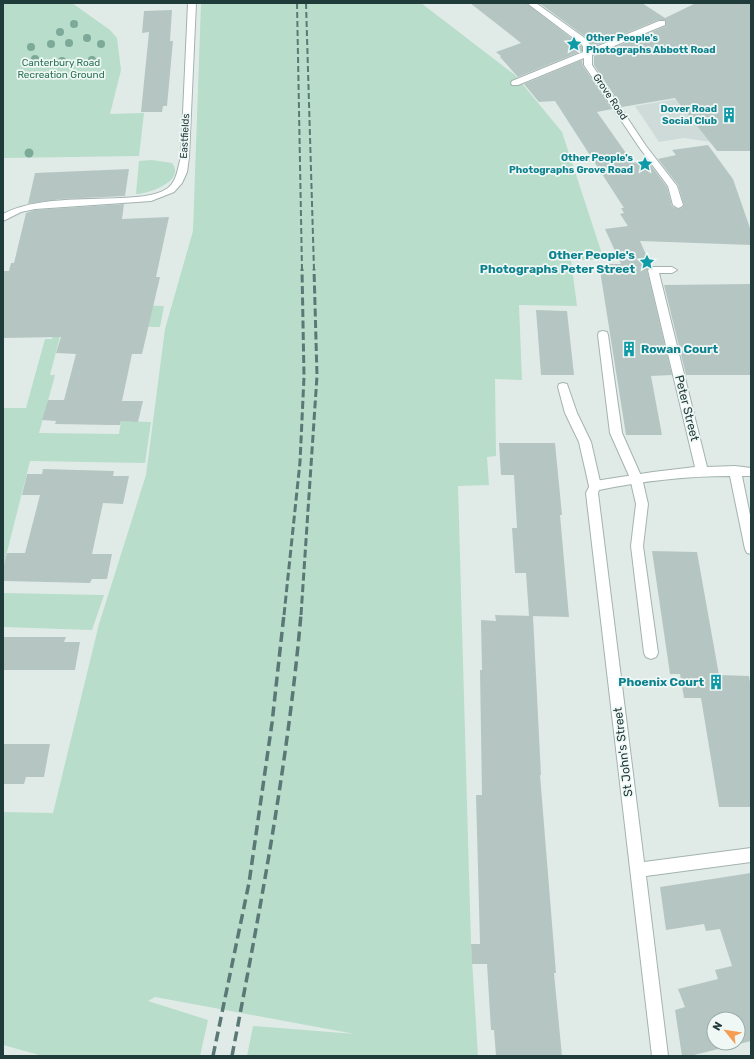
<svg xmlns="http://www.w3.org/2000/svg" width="754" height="1059" font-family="Rubik,sans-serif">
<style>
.built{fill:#cedbd8}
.green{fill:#b8ddca}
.building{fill:#b5c6c2;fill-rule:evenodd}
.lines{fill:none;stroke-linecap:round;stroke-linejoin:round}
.lane-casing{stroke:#a3b3b0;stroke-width:2}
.street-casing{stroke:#a3b3b0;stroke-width:2}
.lane{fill:#fff;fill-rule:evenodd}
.street{fill:#fff;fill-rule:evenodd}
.rail-far2{stroke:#5a7876;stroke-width:2;stroke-dasharray:6 3;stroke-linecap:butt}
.rail-far1{stroke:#5a7876;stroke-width:3;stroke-dasharray:8 3.5;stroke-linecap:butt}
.rail{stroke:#5a7876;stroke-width:3.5;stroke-dasharray:10 5;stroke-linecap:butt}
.tree{fill:#7ca998}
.labels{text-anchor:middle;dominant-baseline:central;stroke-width:3.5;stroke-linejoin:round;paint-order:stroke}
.far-culture-label{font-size:10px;font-weight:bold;fill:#0d838f;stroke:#f0f8f6;text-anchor:end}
.far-park-label{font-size:10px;fill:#2a7356;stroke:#f0f8f6}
.far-street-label{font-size:10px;fill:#203c3a;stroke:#f0f8f6}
.culture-label{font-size:12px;font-weight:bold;fill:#0d838f;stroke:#f0f8f6;text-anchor:end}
.street-label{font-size:12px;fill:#203c3a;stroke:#f0f8f6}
</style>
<rect width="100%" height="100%" fill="#e0ebe8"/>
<path class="built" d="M689,97l22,45 -27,-4 -25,4 -24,-36z"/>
<g class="green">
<path d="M3,3h69l38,27 7,8 4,32 -11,44 34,-1 -5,43 -136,2z"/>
<path d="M201,3h220l94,72 47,57 42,128h-33l6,46 -58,-1 3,75 -27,-1 1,77 -9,1 2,28 -31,1 13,458 7,112h-231l6,-30 102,8 -200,-37 -7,4 60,19 -8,36h-157l-40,-11v-233l50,1 46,-189 47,-149 19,-146 28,-98z"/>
<path d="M152,160l20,3c14,18 -24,31 -36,31l3,-33z"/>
<path d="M74,258l5,45 85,3 -4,21 -97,-2 -13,50h5l-1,4 -15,54 80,1 2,-13 30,1 -6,41 -115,-2 -27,107v-160h23l19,-69h7z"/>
<path d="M3,593l101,2 -12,35 -89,-3z"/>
</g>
<g class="building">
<path d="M470,3h56l53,41 3,3v4l-64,26 -18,-20 1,-1 -5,-4 25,-9z"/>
<path d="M539,3h103l23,15 31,-15h55v148h-34l-42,-53 -53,9 -28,-42v-9l72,-30v-6h-8l-66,27 -5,-9z"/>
<path d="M172,10l-2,31h3l-6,65h-4l-1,6h-21l8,-80 -7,1 2,-22z"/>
<path d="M582,60l1,6 29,43 -15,3 36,51 14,-3 20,27 5,19 6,3 4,-1 2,-3 -6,-20 -20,-26 18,-4 -4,-5 36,-5 25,34 18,52v14l-111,-4 11,25 -4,4 25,105 -21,1 11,59h-36l-27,-171h22l-16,-35 23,-3 -8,-12 4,-1 -3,-5h3l-69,-107 -16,1 -15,-18z"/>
<path d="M129,169l-4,27 -65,3 -32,5 7,-31z"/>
<path d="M124,204l-2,15 47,-2 -13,60h4l-18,77h-10l-10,47h21l-5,21 -17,-1 -1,4h-10l-55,-1 1,-3 -14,-1 6,-20h16l12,-46 -20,-1 5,-16 -58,1v-67h6l2,-8h3l12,-50 9,-3z"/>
<path d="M751,284v91h-65l-22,-90z"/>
<path d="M536,310l31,1 7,64h-33z"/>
<path d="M499,443h56l7,72h-2l9,102 -40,-1 -3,-43h-11l-3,-45h5l-3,-53h-13z"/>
<path d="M43,469l71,2 -1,5h16l-6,28 -20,-1 -11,51h20l-5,25h-15l-2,4 -87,-2v-13l4,-15h18l15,-58h-18l5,-21h15z"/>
<path d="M652,551l45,1 22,123 30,1 2,12v119h-32l-18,-109h-17l-4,-24h-10z"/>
<path d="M495,615l38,1 8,159h-1l16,198h-2l8,83h-66l-2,-26h-3l-4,-66h-15l-1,-20h9l-4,-149h6l-2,-125h2l-1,-50 15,1z"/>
<path d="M3,637h63l-2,5h16l-5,28h-72z"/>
<path d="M3,744h47l-6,33h-18l-2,7h-21z"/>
<path d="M751,873v168l-61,15h-8l-7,-46 10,-3 -7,-18 40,-10 -3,-9 17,-4 -12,-37 -14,2 -2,-7 -38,6 -6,-43zM714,1019h24v24h-24z"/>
</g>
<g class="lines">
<g class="lane-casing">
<g id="lane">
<path d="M603,331l4,1 1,3 14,98 20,45 6,26 -5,42 15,107 -2,4 -5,2 -5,-2 -2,-4 -13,-107 5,-42 -6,-26 -20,-45 -12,-98 1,-3z"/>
<path d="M563,383l4,1 1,3 9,26 14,29 10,44 -2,3 -4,2 -4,-2 -2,-3 -10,-44 -14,-29 -7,-26 1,-3z"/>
</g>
</g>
<g class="street-casing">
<g id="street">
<path d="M188,3h8l-7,154 -2,15 -5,11 -8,9 -23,9 -116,8 -14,3 -18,9v-7c32,-17 81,-14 118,-16 15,-1 34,-1 47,-10 9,-7 10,-21 13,-31z"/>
<path d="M527,3h9l50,36 5,7v3l68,-28h6v4l-73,30v10l54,81 31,40 6,19 -2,2 -3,1 -5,-3 -5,-19 -29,-39 -55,-82v-7l-66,27h-6l-1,-2 1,-2 71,-29v-6l-3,-3z"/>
<path d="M653,267h19l5,3 -5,3h-13l48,194 28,-1 16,2v8h-9l9,44v34l-4,-1 -2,-4 -15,-73c-44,0 -87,5 -131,14l-1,3 46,369 107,-14v14l-105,14 22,180h-16l-66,-563 5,-10 4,-2 58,-9 42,-5 -47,-197z"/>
</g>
</g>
<use href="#lane" class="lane"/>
<use href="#street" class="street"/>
<g class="rail-far2">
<path d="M297,3l5,267"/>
<path d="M306,3l8,267"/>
</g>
<g class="rail-far1">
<path d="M284,615l16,-153 4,-85 -2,-108"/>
<path d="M301,615l16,-239 -3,-107"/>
</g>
<g class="rail">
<path d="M213,1056l36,-173 23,-160 12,-109"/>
<path d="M232,1056c28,-146 56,-293 69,-442"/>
</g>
</g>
<g class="tree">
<circle cx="74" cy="24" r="4"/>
<circle cx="60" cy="32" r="4"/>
<circle cx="87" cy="38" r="4"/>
<circle cx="69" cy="43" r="4"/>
<circle cx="51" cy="44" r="4"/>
<circle cx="101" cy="44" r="4"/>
<circle cx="31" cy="47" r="4"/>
<circle cx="35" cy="59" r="4"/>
<circle cx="92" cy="60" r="4"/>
<circle cx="62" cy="61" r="4"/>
<circle cx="29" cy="153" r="4.5"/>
</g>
<defs>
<g id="sight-bare" transform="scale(1.2)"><path d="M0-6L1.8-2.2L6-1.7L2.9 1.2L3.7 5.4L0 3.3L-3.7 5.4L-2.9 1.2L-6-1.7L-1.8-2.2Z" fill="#0f9aa8" stroke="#f0f8f6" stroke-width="2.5" paint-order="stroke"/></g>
<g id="building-bare" transform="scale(1.2)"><path d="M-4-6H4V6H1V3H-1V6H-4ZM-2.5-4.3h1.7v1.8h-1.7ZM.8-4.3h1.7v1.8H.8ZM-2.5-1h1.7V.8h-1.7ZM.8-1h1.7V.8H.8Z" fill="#0f9aa8" stroke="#f0f8f6" stroke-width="2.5" paint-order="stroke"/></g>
</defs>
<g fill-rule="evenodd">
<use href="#sight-bare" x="574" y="44"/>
<use href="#building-bare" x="729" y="115"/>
<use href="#sight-bare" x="645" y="164"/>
<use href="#sight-bare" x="647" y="262"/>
<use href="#building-bare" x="629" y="349"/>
<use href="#building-bare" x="716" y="682"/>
</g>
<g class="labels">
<g class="far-culture-label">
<text x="586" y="38" text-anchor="start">Other People's<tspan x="586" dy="12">Photographs Abbott Road</tspan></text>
<text x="717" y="109">Dover Road<tspan x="717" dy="12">Social Club</tspan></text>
<text x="633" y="158">Other People's<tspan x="633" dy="12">Photographs Grove Road</tspan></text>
</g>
<g class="far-park-label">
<text x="61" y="63">Canterbury Road<tspan x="61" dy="12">Recreation Ground</tspan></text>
</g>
<g class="far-street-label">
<text transform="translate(610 97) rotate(56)">Grove Road</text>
<text transform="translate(185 136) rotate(-87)">Eastfields</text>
</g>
<g class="culture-label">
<text x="635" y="255">Other People's<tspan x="635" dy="14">Photographs Peter Street</tspan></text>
<text x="641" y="349" text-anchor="start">Rowan Court</text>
<text x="704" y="682">Phoenix Court</text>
</g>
<g class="street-label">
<text transform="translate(687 408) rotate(76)">Peter Street</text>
<text transform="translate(623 752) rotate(-97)">St John's Street</text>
</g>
</g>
<rect width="754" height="1059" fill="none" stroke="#203c3a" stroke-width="8"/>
<g transform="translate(726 1031) rotate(300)"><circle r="19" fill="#f0f8f6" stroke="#9dadab"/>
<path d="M0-3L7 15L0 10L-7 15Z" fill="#f59d54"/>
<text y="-6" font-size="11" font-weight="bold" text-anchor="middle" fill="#203c3a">N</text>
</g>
</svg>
